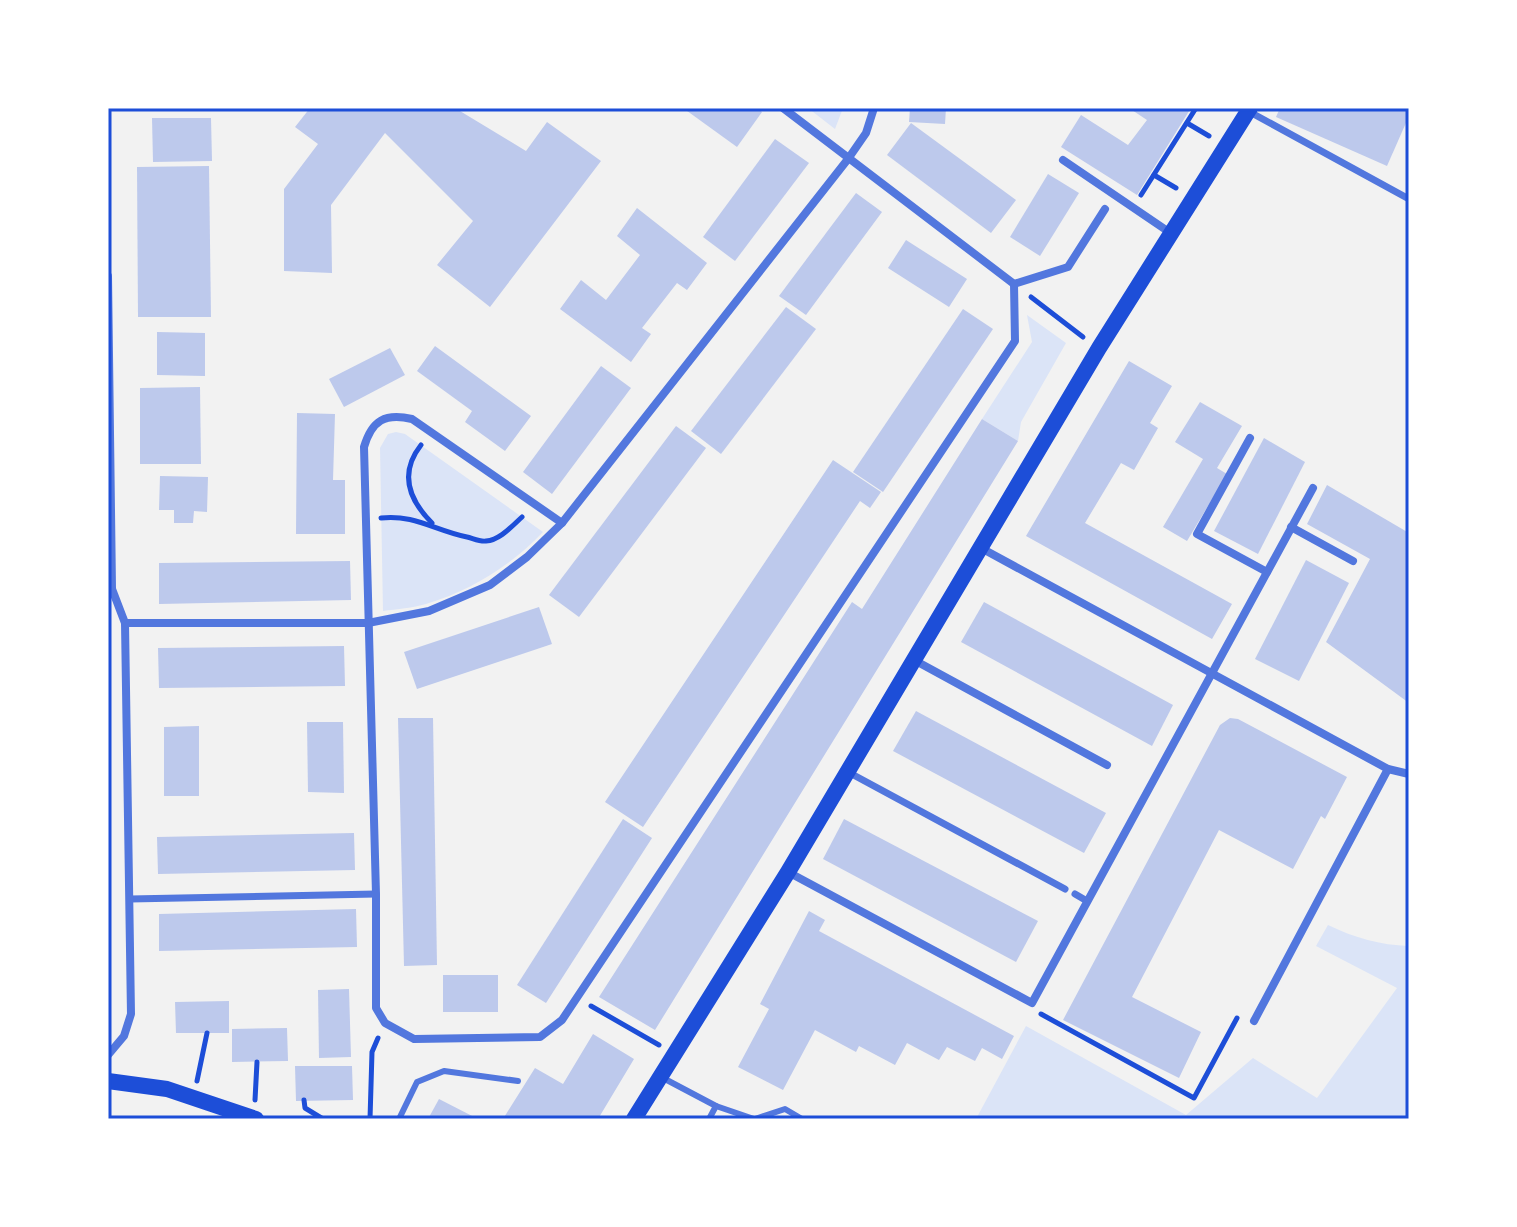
<svg xmlns="http://www.w3.org/2000/svg" width="1517" height="1227" font-family="'Roboto Condensed',sans-serif">
<style>
.green{fill:#dbe4f7}
.building{fill:#bdc9ec}
.lines{fill:none;stroke-linecap:round;stroke-linejoin:round}
.path{stroke:#1d4ed8;stroke-width:5}
.service{stroke:#5277de;stroke-width:6}
.pedestrian{stroke:#5277de;stroke-width:7}
.minor{stroke:#5277de;stroke-width:8}
.secondary{stroke:#1d4ed8;stroke-width:16}
.neatline{fill:none;stroke:#1d4ed8;stroke-width:3}
</style>
<rect width="100%" height="100%" fill="#f2f2f2"/>
<g class="green">
<path d="M808,108h35l-8,21z"/>
<path d="M1027,315l39,28 -45,79 -3,19 -36,-22 50,-77z"/>
<path d="M396,432l9,2 138,98c-31,33 -72,59 -117,72 -13,4 -29,5 -43,7l-3,-163 8,-14z"/>
<path d="M1328,925c27,13 52,20 81,21v173h-433l50,-93 160,89 67,-57 64,40 80,-110 -81,-42z"/>
</g>
<g class="building">
<path d="M310,108h145l71,43 21,-29 54,39 -111,146 -53,-42 36,-44 -88,-88 -54,72 1,68 -48,-2v-82l34,-45 -23,-17z"/>
<path d="M683,108h74l5,4 -25,35z"/>
<path d="M910,108h36l-1,16 -36,-2z"/>
<path d="M1129,108h62l-54,87 -76,-48 20,-32 47,30 19,-25z"/>
<path d="M1280,108h126l3,1v7l-22,50 -111,-49z"/>
<path d="M152,118h59l1,43 -59,1z"/>
<path d="M911,123l105,77 -25,33 -104,-78z"/>
<path d="M775,139l34,24 -74,98 -32,-24z"/>
<path d="M209,166l2,151h-73l-1,-150z"/>
<path d="M1048,174l31,19 -39,63 -30,-19z"/>
<path d="M856,193l26,19 -76,103 -27,-19z"/>
<path d="M637,208l70,55 -20,27 -10,-7 -35,45 9,6 -20,28 -71,-53 21,-29 25,20 34,-45 -23,-19z"/>
<path d="M906,240l61,39 -18,28 -61,-39z"/>
<path d="M786,307l30,22 -95,125 -30,-23z"/>
<path d="M963,309l30,20 -110,163 -30,-20z"/>
<path d="M157,332l48,1v43l-48,-1z"/>
<path d="M435,346l96,70 -26,35 -40,-29 7,-11 -55,-40z"/>
<path d="M390,348l15,27 -61,32 -15,-28z"/>
<path d="M1129,361l43,25 -22,37 8,5 -24,42 -13,-7 -36,60 147,81 -20,35 -186,-103z"/>
<path d="M601,366l30,22 -79,106 -29,-22z"/>
<path d="M200,387l1,77h-61v-76z"/>
<path d="M1200,402l42,24 -25,42 10,6 -40,67 -24,-14 40,-68 -28,-17z"/>
<path d="M297,413l38,1 -2,66h12v54h-49z"/>
<path d="M982,419l36,22 -363,589 -56,-33 253,-395 10,7z"/>
<path d="M676,426l30,22 -127,169 -30,-22z"/>
<path d="M1264,438l41,24 -47,92 -44,-23z"/>
<path d="M833,460l48,32 -11,16 -10,-7 -217,326 -38,-25z"/>
<path d="M160,476l48,1 -1,35 -13,-1 -1,12h-19v-13h-15z"/>
<path d="M1327,485l82,48v170l-83,-61 44,-83 -63,-35z"/>
<path d="M1306,560l43,23 -50,98 -44,-22z"/>
<path d="M350,561l1,39 -192,4v-41z"/>
<path d="M984,602l189,103 -21,41 -191,-104z"/>
<path d="M539,607l13,37 -135,45 -13,-37z"/>
<path d="M344,646l1,40 -186,2 -1,-40z"/>
<path d="M916,711l190,102 -22,40 -191,-102z"/>
<path d="M398,718h35l4,247 -33,1z"/>
<path d="M1230,718l8,1 109,58 -22,42 -4,-3 -28,53 -74,-39 -87,167 69,35 -22,46 -116,-58 157,-295z"/>
<path d="M307,722h36l1,71 -36,-1z"/>
<path d="M199,726v70h-35v-69z"/>
<path d="M623,819l29,19 -106,165 -29,-18z"/>
<path d="M844,819l194,102 -22,41 -193,-103z"/>
<path d="M354,833l1,37 -197,4 -1,-37z"/>
<path d="M356,909l1,38 -198,4v-37z"/>
<path d="M809,911l16,9 -6,11 195,105 -12,23 -20,-11 -7,13 -28,-14 -8,13 -32,-17 -12,22 -36,-19 -3,6 -41,-22 -32,60 -45,-23 31,-58 -9,-5z"/>
<rect x="443" y="975" width="55" height="37"/>
<path d="M349,989l2,68 -32,1 -1,-68z"/>
<path d="M229,1001v32h-53l-1,-31z"/>
<path d="M287,1028l1,33 -56,1v-33z"/>
<path d="M593,1034l41,25 -36,60h-95l32,-51 28,16z"/>
<path d="M295,1066h57l1,34 -57,1z"/>
<path d="M439,1099l39,20h-50z"/>
</g>
<g class="lines">
<g class="path">
<path d="M1187,123l22,13"/>
<path d="M1154,175l22,13"/>
<path d="M1141,195l55,-87"/>
<path d="M1031,297l52,40"/>
<path d="M421,445c-22,28 -13,54 11,78"/>
<path d="M381,518c33,-4 55,13 86,19 5,1 13,5 19,4 14,-1 26,-15 36,-24"/>
<path d="M591,1006l68,39"/>
<path d="M1041,1014l153,84 43,-80"/>
<path d="M197,1081l10,-48"/>
<path d="M255,1100l2,-38"/>
<path d="M304,1100l1,8 18,11"/>
<path d="M370,1119l2,-67 6,-14"/>
</g>
<g class="service">
<path d="M663,1078l53,28 -7,13"/>
<path d="M716,1106l38,13"/>
<path d="M399,1119l18,-37 27,-11 74,10"/>
<path d="M755,1119l30,-10 17,10"/>
</g>
<g class="pedestrian">
<path d="M1248,111l161,88"/>
<path d="M848,772l217,117"/>
<path d="M1075,894l12,7"/>
<path d="M130,899l246,-5"/>
</g>
<g class="minor">
<path d="M783,108l231,176"/>
<path d="M1063,160l109,74"/>
<path d="M108,276l4,313 13,34 6,391 -7,22 -16,19"/>
<path d="M1014,284l54,-17 37,-58"/>
<path d="M1250,438l-53,96 70,38"/>
<path d="M562,523l-150,-104c-27,-6 -40,1 -48,28l12,447v114l9,15 29,16 126,-2 22,-17 453,-679 -1,-57"/>
<path d="M1291,527l62,34"/>
<path d="M981,548l407,221 21,5"/>
<path d="M125,623h243l61,-12 61,-26 37,-28 35,-34 286,-364 18,-26 8,-25"/>
<path d="M914,660l193,105"/>
<path d="M788,872l244,131 281,-515"/>
<path d="M1254,1021l134,-252"/>
</g>
<g class="secondary">
<path d="M108,1081l59,8 89,30"/>
<path d="M634,1119l154,-247 311,-524 151,-240"/>
</g>
</g>
<rect width="1517" height="1227" fill="none" stroke="#ffffff" stroke-width="220"/>
<rect x="110" y="110" width="1297" height="1007" class="neatline"/>
</svg>
